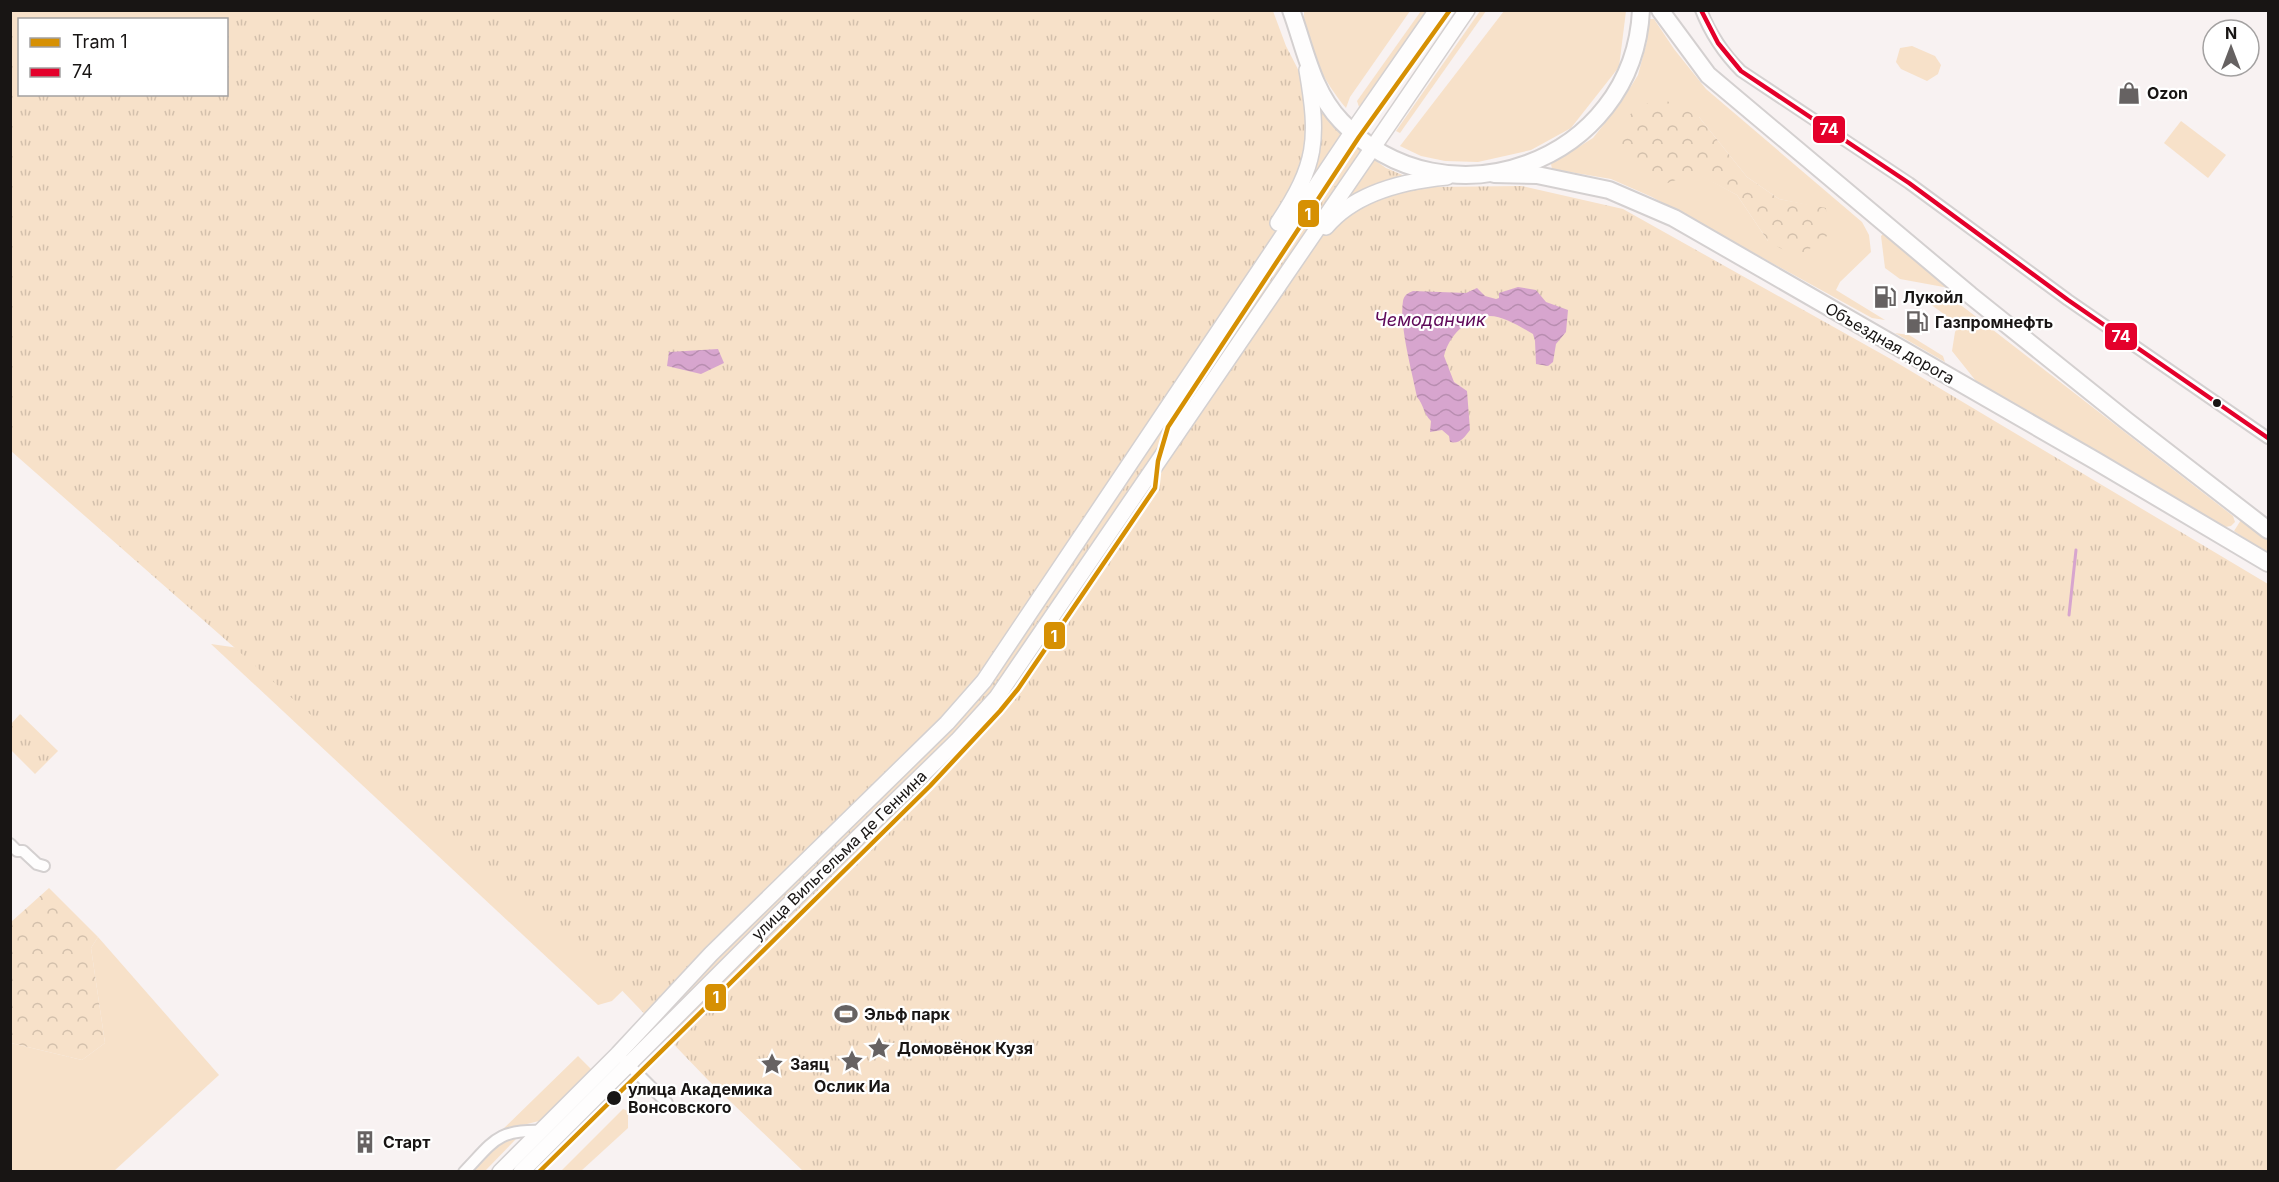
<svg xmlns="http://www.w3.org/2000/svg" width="2279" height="1182" font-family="Inter,sans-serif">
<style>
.grass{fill:#f7e1c9;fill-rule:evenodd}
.forest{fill:url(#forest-crowns)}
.park{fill:url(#park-tufts);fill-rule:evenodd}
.water{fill:url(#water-waves)}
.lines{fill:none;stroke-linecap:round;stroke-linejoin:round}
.stream{stroke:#d7a5ce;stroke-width:3}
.street-casing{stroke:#d4d0d0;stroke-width:14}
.secondary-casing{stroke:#d4d0d0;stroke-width:18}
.primary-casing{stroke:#d4d0d0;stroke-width:20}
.street{stroke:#fefdfd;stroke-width:10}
.secondary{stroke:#fefdfd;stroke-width:15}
.primary{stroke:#fefdfd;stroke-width:16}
.bus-1-casing{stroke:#fff;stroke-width:9}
.bus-1{stroke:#e4002b;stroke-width:4.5}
.tram-1-casing{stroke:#fff;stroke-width:9}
.tram-1{stroke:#d69003;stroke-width:4.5}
.bus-dot{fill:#181514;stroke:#fff;stroke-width:2}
.labels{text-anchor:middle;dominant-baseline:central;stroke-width:4.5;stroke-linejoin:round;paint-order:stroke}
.poi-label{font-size:16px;font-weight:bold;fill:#181514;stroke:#fff;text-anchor:start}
.street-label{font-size:16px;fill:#181514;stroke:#fff}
.stop-label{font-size:16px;font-weight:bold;fill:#181514;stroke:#fff;text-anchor:start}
.water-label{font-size:18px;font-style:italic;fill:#5f0959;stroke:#fff}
.line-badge{stroke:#fff;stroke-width:2}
.badge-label{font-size:16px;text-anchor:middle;font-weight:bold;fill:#fff}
</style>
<defs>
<pattern id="forest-crowns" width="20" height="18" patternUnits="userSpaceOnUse" patternTransform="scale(1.5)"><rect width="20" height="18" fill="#f7e1c9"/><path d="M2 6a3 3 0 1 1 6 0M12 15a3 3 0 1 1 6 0" fill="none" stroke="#d3c0ac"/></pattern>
<pattern id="park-tufts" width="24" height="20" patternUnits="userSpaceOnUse" patternTransform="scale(1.5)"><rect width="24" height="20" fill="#f7e1c9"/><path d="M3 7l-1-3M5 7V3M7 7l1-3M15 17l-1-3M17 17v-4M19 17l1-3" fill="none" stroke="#d3c0ac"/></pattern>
<pattern id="water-waves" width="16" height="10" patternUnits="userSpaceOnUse" patternTransform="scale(1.5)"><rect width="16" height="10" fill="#d7a5ce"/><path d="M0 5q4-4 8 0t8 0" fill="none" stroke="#b88db0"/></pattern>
</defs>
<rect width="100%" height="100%" fill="#f8f2f2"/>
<g class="grass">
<path d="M1304,11h106l-60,86 -4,11c-21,-25 -43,-64 -42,-97z"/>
<path d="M1421,11h6l-68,96 -2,-6z"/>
<path d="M1480,11h6l-86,122 -4,-2z"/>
<path d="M1504,11h122l-7,56 -48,61 -40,22 -53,12 -33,-1 -24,-5 -21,-10z"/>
<path d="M1649,19h5l20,30 32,40 156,133 7,13 2,17 -31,30 -4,8 49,30 -13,-2 -220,-121 -41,-18 -59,-10 -1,-5 42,-26 27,-34 18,-29 9,-34zM1699,117l48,60 32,22 47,10 -58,32 -31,-46 -42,-23z"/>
<path d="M1912,46l23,10 6,9 -3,9 -11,7 -26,-12 -5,-7 4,-14z"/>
<path d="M2181,121l45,34 -18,23 -44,-35z"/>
<path d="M1884,233l65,55 -49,-9 -15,-11 -4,-32z"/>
<path d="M1919,296l36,5 11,8 267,207 2,6 -4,4 -6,1 -249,-146 -24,-30 3,-19 4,-7z"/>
<path d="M1895,333l14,2 34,21 2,6z"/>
<path d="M2241,520l27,19v15l-34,-23z"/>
<path d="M211,644l69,10 430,251 -98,96 -14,4z"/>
<path d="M98,937l121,138 -105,96 -103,1v-129l71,17 23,-17 -14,-95z"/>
<path d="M578,1056l14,14 -53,51 -28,7 -13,6z"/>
<path d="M623,1109l5,2v17l-47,43h-20z"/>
<path d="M513,1137l3,2 -31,32 -13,1 27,-28z"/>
</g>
<g class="forest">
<path d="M1659,97l40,20 48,60 32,22 47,9 1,28 -30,22 -29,-17 -31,-46 -42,-22 -30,11 -41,-25c-6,-43 -1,-42 35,-62z"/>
<path d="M49,888l49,49 -7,11 14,95 -23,17 -71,-17v-121z"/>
</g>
<g class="park">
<path d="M11,11h1262l13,35 33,64 33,34 34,24 45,19 91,-1 101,23 266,149 379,226v587h-1465l-95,-91 -98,-102 -599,-527zM20,20h206v74h-206z"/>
<path d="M20,714l38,37 -23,23 -24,-24v-26z"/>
</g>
<g class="water">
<path d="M1518,287l18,3 10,12 22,8 -2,22 -10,12 -3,18 -5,4 -12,-2 -1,-23 -2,-7c-12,-7 -31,-19 -45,-18 -22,2 -39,20 -44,40l10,26 13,9 3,39c-6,8 -10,14 -20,12l-1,-6 -7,-6 -12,2 1,-11c-8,-8 -7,-16 -14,-24 -5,-26 -18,-72 -14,-96 1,-6 5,-8 10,-10l53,2 11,-5 8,8 11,3 3,-1v-5z"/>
<path d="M718,349l6,14 -23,11 -34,-8 2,-14z"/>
</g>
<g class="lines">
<path class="stream" d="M2069,615l7,-65"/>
<g class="street-casing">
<g id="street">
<path d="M1701,10c9,23 23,44 40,61l168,112 159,117 200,138"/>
<path d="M10,844l7,7h6l14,13 7,2"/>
<path d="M625,1061l42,42"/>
<path d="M464,1172c30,-31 33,-43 79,-41"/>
</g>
</g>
<g class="secondary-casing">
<g id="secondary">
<path d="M1278,223c39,-59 41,-83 29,-153"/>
<path d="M1326,227c29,-35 78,-46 121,-50"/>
<path d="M500,1172l118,-118 93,-100 236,-231 37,-42 369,-550 84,-121"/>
<path d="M521,1172l258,-258 178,-173 40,-44 470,-687"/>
</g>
</g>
<g class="primary-casing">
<g id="primary">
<path d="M1291,10c14,38 21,81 50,111 104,110 293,41 300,-111"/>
<path d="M1660,10l48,65 262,220 157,126 141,109"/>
<path d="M1494,174l43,1 72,15 65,28 422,243 172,102"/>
</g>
</g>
<use href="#street" class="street"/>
<use href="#secondary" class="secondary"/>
<use href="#primary" class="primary"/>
<g class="bus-1-casing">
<path id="bus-1" d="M1701,10l17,33 23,28 168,112 159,117 200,138"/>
</g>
<use href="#bus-1" class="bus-1"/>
<g class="tram-1-casing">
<path id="tram-1" d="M539,1172l391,-386 70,-75 18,-22 137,-201 3,-27 10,-34 191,-290 91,-127"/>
</g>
<use href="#tram-1" class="tram-1"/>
</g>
<defs>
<g id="shop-bare" transform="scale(1.8)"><path d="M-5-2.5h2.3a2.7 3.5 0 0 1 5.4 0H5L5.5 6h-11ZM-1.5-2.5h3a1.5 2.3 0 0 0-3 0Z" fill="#666262" stroke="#fff" stroke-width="2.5" paint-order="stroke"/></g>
<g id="fuel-bare" transform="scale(1.8)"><path d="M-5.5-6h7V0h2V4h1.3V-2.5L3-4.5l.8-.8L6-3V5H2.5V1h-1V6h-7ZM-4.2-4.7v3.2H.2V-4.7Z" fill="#666262" stroke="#fff" stroke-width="2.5" paint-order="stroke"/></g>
<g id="stadium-bare" transform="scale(1.8)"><path d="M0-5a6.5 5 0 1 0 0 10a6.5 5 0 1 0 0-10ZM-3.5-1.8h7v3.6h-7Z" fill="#666262" stroke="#fff" stroke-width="2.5" paint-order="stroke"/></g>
<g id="sight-bare" transform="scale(1.8)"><path d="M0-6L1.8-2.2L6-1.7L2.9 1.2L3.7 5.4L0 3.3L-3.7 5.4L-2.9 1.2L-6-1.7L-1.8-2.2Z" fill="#666262" stroke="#fff" stroke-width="2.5" paint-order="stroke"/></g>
<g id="building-bare" transform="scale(1.8)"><path d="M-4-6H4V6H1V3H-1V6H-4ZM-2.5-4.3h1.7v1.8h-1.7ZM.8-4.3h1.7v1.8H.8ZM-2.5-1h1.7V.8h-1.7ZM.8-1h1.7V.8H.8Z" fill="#666262" stroke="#fff" stroke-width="2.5" paint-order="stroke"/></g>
</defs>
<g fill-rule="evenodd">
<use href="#shop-bare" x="2129" y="93"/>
<use href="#fuel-bare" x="1885" y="297"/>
<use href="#fuel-bare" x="1917" y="322"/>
<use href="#stadium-bare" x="846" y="1014"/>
<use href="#sight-bare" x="879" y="1048"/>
<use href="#sight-bare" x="852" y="1061"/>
<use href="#sight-bare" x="772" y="1064"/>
<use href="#building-bare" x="365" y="1142"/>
</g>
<g class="bus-dot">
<circle cx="2217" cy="403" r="5"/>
<circle cx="614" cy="1098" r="8"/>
</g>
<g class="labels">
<g class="poi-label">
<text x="2147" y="93">Ozon</text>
<text x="1903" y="297">Лукойл</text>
<text x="1935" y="322">Газпромнефть</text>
<text x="864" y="1014">Эльф парк</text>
<text x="897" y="1048">Домовёнок Кузя</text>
<text x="790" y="1064">Заяц</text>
<text x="852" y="1086" text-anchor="middle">Ослик Иа</text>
<text x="383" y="1142">Старт</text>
</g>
<g class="street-label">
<text transform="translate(1890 343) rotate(30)">Объездная дорога</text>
<text transform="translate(839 855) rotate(-44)">улица Вильгельма де Геннина</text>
</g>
<g class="stop-label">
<text x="628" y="1089">улица Академика<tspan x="628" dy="18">Вонсовского</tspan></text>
</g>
<g class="water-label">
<text x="1430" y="319">Чемоданчик</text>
</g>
</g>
<g class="line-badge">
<rect x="1812" y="115" width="34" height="29" rx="6" fill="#e4002b"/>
<rect x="1297" y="199" width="23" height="29" rx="6" fill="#d69003"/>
<rect x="2104" y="322" width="34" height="29" rx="6" fill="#e4002b"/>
<rect x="1043" y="621" width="23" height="29" rx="6" fill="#d69003"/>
<rect x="704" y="983" width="23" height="29" rx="6" fill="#d69003"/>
</g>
<g class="badge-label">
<text x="1829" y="135">74</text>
<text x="1308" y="220">1</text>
<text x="2121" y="342">74</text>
<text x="1054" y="642">1</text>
<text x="716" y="1003">1</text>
</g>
<rect width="2279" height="1182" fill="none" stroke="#181514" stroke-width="24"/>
<rect x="18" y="18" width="210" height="78" fill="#ffffff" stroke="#a3a1a1" stroke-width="1.5"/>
<rect x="30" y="38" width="30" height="9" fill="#d69003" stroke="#a3a1a1" stroke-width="1.5"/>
<text x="72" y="48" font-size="18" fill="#181514">Tram 1</text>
<rect x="30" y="68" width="30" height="9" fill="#e4002b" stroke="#a3a1a1" stroke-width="1.5"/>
<text x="72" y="78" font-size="18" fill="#181514">74</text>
<g transform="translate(2231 48)"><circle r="28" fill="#ffffff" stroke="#a3a1a1" stroke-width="1.5"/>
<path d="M0-4.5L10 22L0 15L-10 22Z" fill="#666262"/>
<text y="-9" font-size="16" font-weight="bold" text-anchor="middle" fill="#181514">N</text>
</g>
</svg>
